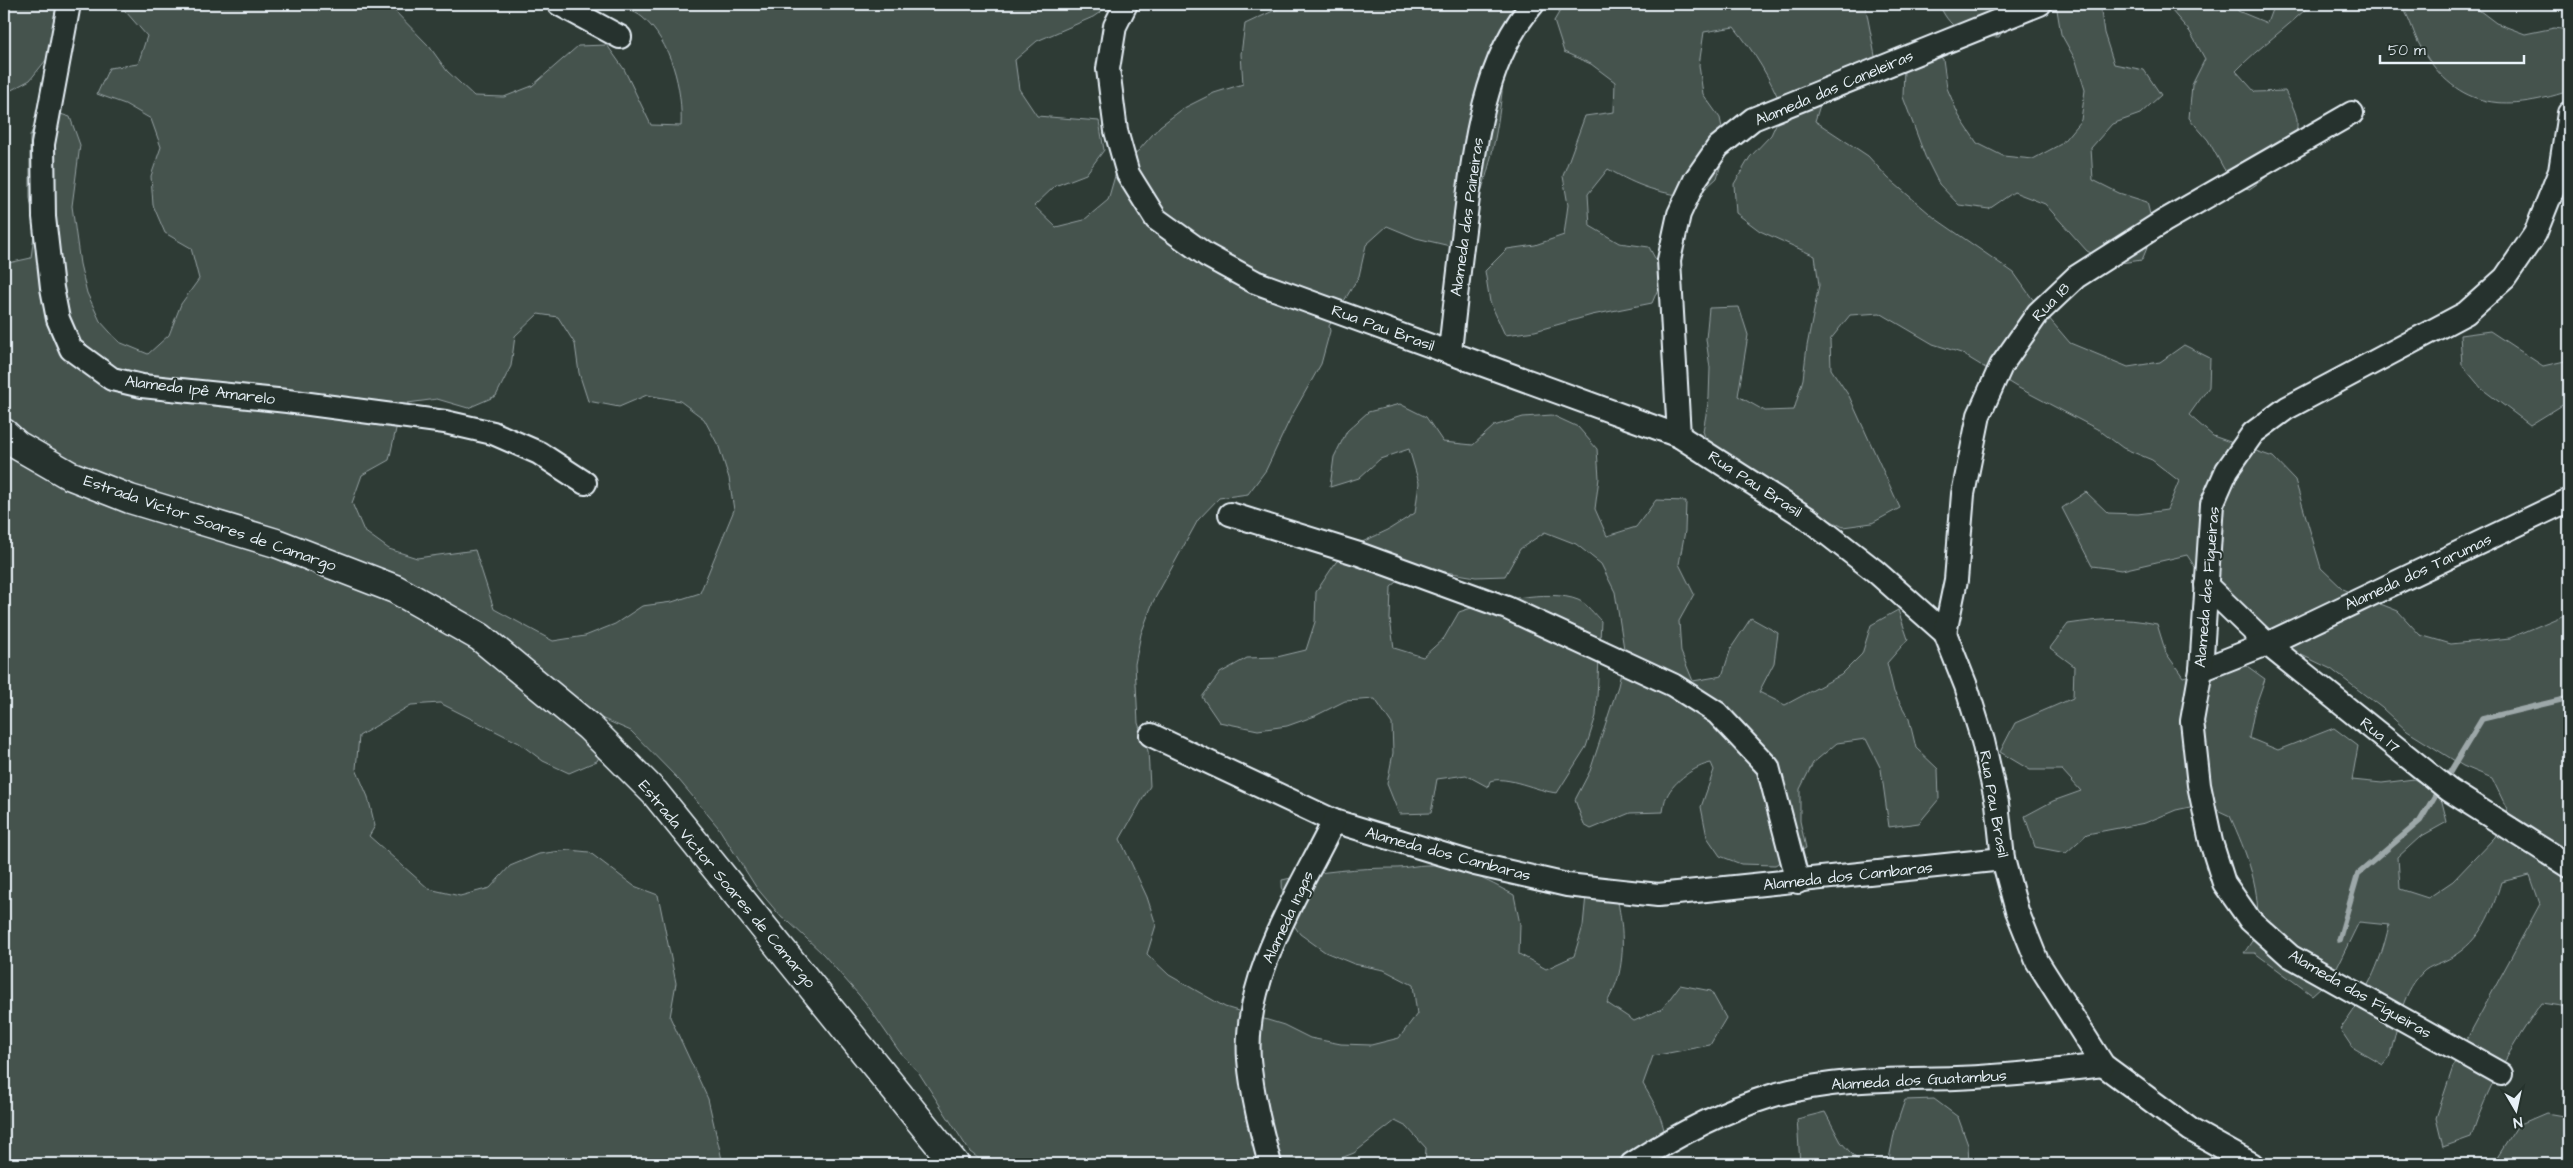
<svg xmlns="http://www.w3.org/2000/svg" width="2573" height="1168" font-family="'Architects Daughter',sans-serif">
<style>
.green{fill:#45524e;stroke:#96a2a3;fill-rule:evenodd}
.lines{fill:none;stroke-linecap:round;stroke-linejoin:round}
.stream{stroke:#9da8a9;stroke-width:5.5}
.minor-casing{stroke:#e8f1f8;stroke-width:26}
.major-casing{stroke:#e8f1f8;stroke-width:31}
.minor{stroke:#26332d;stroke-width:22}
.major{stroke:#26332d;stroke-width:28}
.labels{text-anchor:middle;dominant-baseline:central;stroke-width:4;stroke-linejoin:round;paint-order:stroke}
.street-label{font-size:16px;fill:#e8f1f8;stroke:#26332d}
</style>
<rect width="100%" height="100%" fill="#2e3b35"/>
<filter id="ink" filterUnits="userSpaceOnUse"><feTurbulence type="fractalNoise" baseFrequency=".02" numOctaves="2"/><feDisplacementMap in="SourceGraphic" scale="10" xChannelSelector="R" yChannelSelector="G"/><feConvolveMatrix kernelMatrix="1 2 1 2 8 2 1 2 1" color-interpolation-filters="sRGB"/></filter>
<g filter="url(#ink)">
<g class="green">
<path d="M4,4h63l-17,51 -20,25 -26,14z"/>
<path d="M119,4h269l41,42 18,25 27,25 30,1 28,-11 46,-40 29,-1 17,24 27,56 30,1c2,-37 -10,-85 -39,-109 -7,-6 -20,-9 -28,-13h498l-19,13 -56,24 -22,19 4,29 18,27 62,5 5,29 -18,24 -31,12 -21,20 22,21 28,-7 24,-20 9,-31 22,-19 21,-24 24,-18 30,-15 29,-9 -2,-30 4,-30 43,-20h227c-18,25 -9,66 -14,96 -5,40 -14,86 -33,122 -5,8 -13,16 -18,24l-34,-8 -29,-12 -21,19 -7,31 -30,50 1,5 -9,33 -30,53 -25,53 -18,24 -29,4 -21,22 -45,82 -12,32 -6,30 3,59 10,28 2,35 -30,53 27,58 9,28 -9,29 22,21 56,32 59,18 26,13 31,6 30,1 28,-7 18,-24 -4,-29 -29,-15 -30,-6 -29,-12 -25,-18 -17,-24 -1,-30c39,-9 75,-12 115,-12 10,0 20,-3 30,-3 30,-1 61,16 87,30l6,29 -1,30 27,15 28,-13 9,-30 3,-31 28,-11c7,29 12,60 5,90 -2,10 -8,20 -12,29l27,18 28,-12 18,-24 31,6 15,27 -16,27 -57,11 -10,28c17,29 26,46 22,80h-240l1,-16 -19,-21 -12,-6 -41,32 -28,11 -33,-5 -30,-1 1,6h-278l-16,-12 -51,-79 -20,-22 -34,-49 -42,-48 -34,-32 -7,-4 -26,-31 -38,-60 -39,-47 -48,-49 -30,-13 -3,5 11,14 -12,24 -28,12 -26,-12 -24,-18 -79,-40 -29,2 -52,31 -3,33 12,28 7,29 -6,10 60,53 31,7 30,-8 20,-22 29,-12 30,-4 20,2 45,34 24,9 18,88 -6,34 38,82 15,65h-719v-900l27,-6 4,-31 -5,-29v-62l12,-28 28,9 10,28 -8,61 8,58 7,29 13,28 19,21 29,12 21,-19 12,-31 18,-25 -8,-31 -26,-15 -12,-28 -2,-29 10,-29 -10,-28 -26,-15 -28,-10 12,-26 29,-4 9,-28zM538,314l20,3 17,27 4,29 9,28 31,6 28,-12 33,6 24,18 15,28 10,31 5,32 -34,83 -28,9 -30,4 -27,18 -30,12 -32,5 -59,-32 -19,-59 -58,8 -28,-9 -25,-18 -12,-28 10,-28 27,-15 7,-31 12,-26 29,-4 31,9 28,-12 15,-30 4,-30z"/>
<path d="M1564,4h301l11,57 -52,31 -9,29 53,35 20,22 48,41 78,54 17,24 39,46 58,24 32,-5 24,-17 26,13 -1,29 -20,28 24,21 60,21 22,23 26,88 22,21 55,22 22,24 31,9 59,-6 59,-25v394l-28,-4c-29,43 -54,85 -70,134l-28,10 -7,-29 19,-57 85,-157 -10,-29 -29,7c-9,30 -20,58 -49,75 -9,6 -23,8 -30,16 -22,22 -24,56 -33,85l-6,7 -31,-18 -12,-18c25,-34 40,-62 49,-104l-30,-3 -27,55 -20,18 -57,-42h-11c4,-6 10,-14 12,-21 7,-40 -10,-80 -26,-116l-26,-12 -28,6 -31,13 -58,11 -21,19 -31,-6 -10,-31 28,-15 28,-10 -19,-21h-32l-30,-18 15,-29 58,-25 1,-32 -24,-18 18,-24c35,-5 53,-7 89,0l9,29 17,24 57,-16 25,18 -10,28 -6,31 29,12 56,-22 24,18 -6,34 30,3 32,-4 26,15 7,28 -27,15 -22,20 2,32 28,9 25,-17 42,-44 12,-28 -15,-31 -29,-12 -56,-35 -25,-23 -51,-39 -82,-39 -24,-18 -38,-57 -65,15 -30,-4 -30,-58 24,-16 22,21 30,1 29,-4 12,-29 -27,-21 -29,-12 -24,-18 -84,-44 -54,-33 -28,-9 -53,-31 -30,2 -20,25 1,29 18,27 51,112 -28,15 -29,4 -131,-68 -9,-28 6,-33 1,-30 -4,-29 3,-31 30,-1 9,28 -10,61 27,15 29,-1 9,-31 4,-33 12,-61 -4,-29 -55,-25 -24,-18 -2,-29 16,-27 21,-22 12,-26c-13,-31 -28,-56 -49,-82l-30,5 -5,33 4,29 17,24 6,29 -9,31 -21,19c-36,-3 -57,-10 -88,-28l-20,25 2,32 29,17 30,4 15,28 -12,28 -60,12 -57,16 -30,4 -15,-33 -5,-31 22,-22 28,-4 29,-10 4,-30 -5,-29 22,-60 29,-4 1,-30 -24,-18 -27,-12 -10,-31z"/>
<path d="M1939,4h75v7l-15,26c-30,-1 -47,-3 -60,-33z"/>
<path d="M2056,4h44l4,29 10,31 30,6 17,25 -21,19 -28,10 -21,24 2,32 26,13 28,9 7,29 -12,29 -29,4 -26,-13 -42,-47 -31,-12 -25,17 -30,-4 -20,-21 -14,-28 -22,-59 1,-29 15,-27 24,18 4,29 12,28 18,27 26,13 30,3 28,-15 20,-24 4,-30 -9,-29 -15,-27z"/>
<path d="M2168,4h68l2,7 29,12 7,-19h37c-24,24 -51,42 -75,67l19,21 30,-1c4,8 11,20 12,29 2,34 -24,53 -49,70l-24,-21 -16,-29 -19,-22 3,-33 13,-26 -15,-27 -19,-22z"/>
<path d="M2400,4h71l25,19 29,11 29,-6 15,2v61c-67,22 -115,18 -151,-49 -6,-13 -9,-27 -18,-38z"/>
<path d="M2490,331l53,35 26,-6v41l-39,24 -48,-36 -20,-24 -2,-30z"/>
<path d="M1400,404l26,13 17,25 30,3 21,-19 29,-9 29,-2 26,12 19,22 2,29 -4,31 12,27 29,-9 20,-27 30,1 -1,30 -6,33 15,30 -15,27 2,31 12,29 29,-5 9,-28 20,-30 27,15 -4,30 -15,29 26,13 56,-30 21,-21 9,-29 27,-15 10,29 -21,24 7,29 15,27 7,29 22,21 1,30 -20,24 -30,4 -8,-58 -15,-30 -29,4 -24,20 -13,26v32l6,27 -31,17 -34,-1 -21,-8 -13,-19 -6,-30 13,-37 -3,-7c-16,3 -37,18 -44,33 -3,4 -3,11 -4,16l-33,1 -39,16 -7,-4 -9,-25 15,-29 28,-85 7,-31 -10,-63 -14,-28 -25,-20 -31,-12 -25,17 -15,27 -29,1 -61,-10 -24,20 -1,32 4,29 29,9 21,-19 15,-26c29,-10 90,-24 119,-12 8,3 17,15 23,21l-5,95 -10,31 -29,46c-20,-2 -50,-18 -67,-12l-2,6 -22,-12 -29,4 -6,34 -32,1 -12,-30 6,-31 -1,-29 -17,-25 -30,2 -30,15 -28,10 -29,4 -39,-8 -17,-25 18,-24 27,-15 30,-1 29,-7 9,-28 1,-30 20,-30 24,-19 28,-13 27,-17 4,-30 -10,-34 -29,10 -21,19 -29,9 4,-30 13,-26 21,-19z"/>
<path d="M1934,1099l24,18 10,28 1,19h-169l-3,-45 28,-7 16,30 19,21 29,-4 6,-30 10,-29z"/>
<path d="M2546,1113l23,4v47h-76l25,-39z"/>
</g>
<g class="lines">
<g class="stream">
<path d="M2444,782l38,-63 87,-21"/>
<path d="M2339,940l19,-66 62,-53 19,-32"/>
</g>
<g class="minor-casing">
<g id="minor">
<path d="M69,4l-26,140 1,73 8,71 6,31 13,30 41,30 30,7 145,15 158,21 48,11 46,20 46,30"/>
<path d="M559,4l61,33"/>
<path d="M1126,4l-11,22 -7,43 8,62 12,43 28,45 50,36 49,27 424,154 128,82 68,53 70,62 21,53 17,55 14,62 6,56 14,52 20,50 66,104 88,65 61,34"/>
<path d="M1450,352c4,-41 9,-81 14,-122 9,-73 18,-169 69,-226"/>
<path d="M1679,436l-10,-176 10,-46 16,-34 23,-33 35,-28 287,-115"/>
<path d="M1230,514l129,40 148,54 166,77 44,28 51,54 30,115"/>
<path d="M2206,585l61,59 182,146 120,76"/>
<path d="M1945,633l11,-53 7,-86 16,-79 22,-49 37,-53 38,-36 88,-56 188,-108"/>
<path d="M2201,670l66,-26 302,-144"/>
<path d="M1151,735l183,86 141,43 92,21 91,10 345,-36"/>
<path d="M2501,1074l-211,-118 -40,-36 -26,-37 -13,-41 -12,-57 -7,-64 9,-51 11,-166 15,-34 26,-37 34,-25 179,-95 39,-35 30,-44 25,-63 9,-58"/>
<path d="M1270,1164c-9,-34 -18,-69 -21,-105 -6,-82 50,-167 85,-238"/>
<path d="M1632,1164c43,-28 90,-53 139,-68 60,-18 123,-16 185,-18 49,-2 98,-7 147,-13"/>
</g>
</g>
<g class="major-casing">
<path id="major" d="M4,433l13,12 52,30 61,24 146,44 119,46 85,48 109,90 66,66 300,371"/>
</g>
<use href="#minor" class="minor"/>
<use href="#major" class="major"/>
</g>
</g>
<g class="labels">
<g class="street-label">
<text transform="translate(1834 88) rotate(-23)">Alameda das Caneleiras</text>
<text transform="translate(1467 217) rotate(-82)">Alameda das Paineiras</text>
<text transform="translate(2051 302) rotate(-46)">Rua 18</text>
<text transform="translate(1383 328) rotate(20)">Rua Pau Brasil</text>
<text transform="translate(200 390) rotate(7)">Alameda Ipê Amarelo</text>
<text transform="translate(1755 484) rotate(33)">Rua Pau Brasil</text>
<text transform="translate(210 523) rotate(19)">Estrada Victor Soares de Camargo</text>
<text transform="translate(2418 572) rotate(-25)">Alameda dos Tarumas</text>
<text transform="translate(2207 587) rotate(-85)">Alameda das Figueiras</text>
<text transform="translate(2380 735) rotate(39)">Rua 17</text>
<text transform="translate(1994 804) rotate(80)">Rua Pau Brasil</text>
<text transform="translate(1448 854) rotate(15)">Alameda dos Cambaras</text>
<text transform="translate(1848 876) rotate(-6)">Alameda dos Cambaras</text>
<text transform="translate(727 884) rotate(50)">Estrada Victor Soares de Camargo</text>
<text transform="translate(1288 917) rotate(-65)">Alameda Ingas</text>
<text transform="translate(2360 994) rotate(30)">Alameda das Figueiras</text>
<text transform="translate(1919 1080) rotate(-3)">Alameda dos Guatambus</text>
</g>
</g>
<rect width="2573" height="1168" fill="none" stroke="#26332d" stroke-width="20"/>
<rect x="10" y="10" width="2553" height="1148" fill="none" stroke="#e8f1f8" stroke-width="2" filter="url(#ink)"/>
<g transform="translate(2516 1110) rotate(171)" stroke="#26332d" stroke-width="4" paint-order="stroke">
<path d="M0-4L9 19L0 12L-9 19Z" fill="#e8f1f8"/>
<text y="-8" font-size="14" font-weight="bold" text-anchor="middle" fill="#e8f1f8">N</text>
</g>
<path d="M2380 55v8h144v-8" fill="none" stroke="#e8f1f8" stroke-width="2.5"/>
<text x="2388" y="55" font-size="15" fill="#e8f1f8" stroke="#26332d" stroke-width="4" paint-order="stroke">50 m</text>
</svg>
